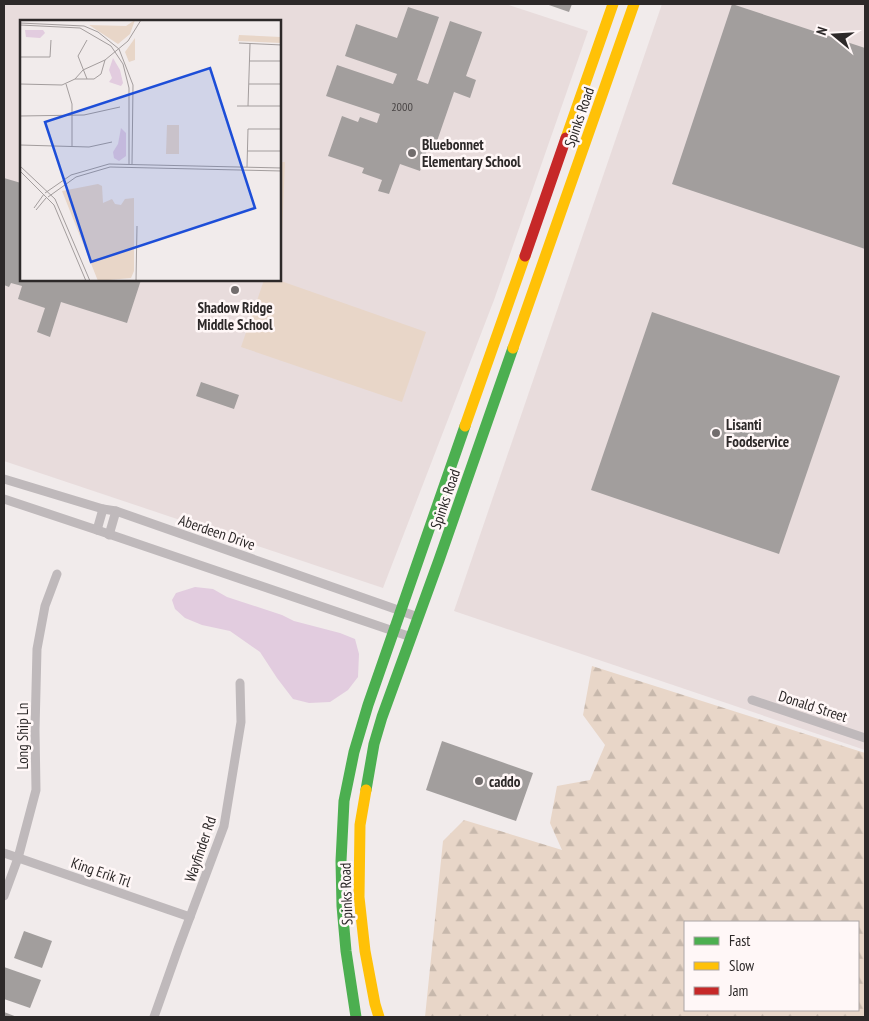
<svg xmlns="http://www.w3.org/2000/svg" width="869" height="1021" font-family="'PT Sans Narrow',sans-serif">
<style>
.built{fill:#e8dcdc;fill-rule:evenodd}
.grass{fill:#e8d6c8}
.forest{fill:url(#forest-firs);fill-rule:evenodd}
.park{fill:url(#park-tufts)}
.water{fill:#e2ccdf}
.building{fill:#a29e9d}
.lines{fill:none;stroke-linecap:round;stroke-linejoin:round}
.street{stroke:#bfb9bb;stroke-width:9}
.fast{stroke:#4caf50;stroke-width:11}
.slow{stroke:#ffc107;stroke-width:11}
.jam{stroke:#c62828;stroke-width:11}
.poi-dot{fill:#726d6d;stroke:#fff7f7;stroke-width:2}
.labels{text-anchor:middle;dominant-baseline:central;stroke-width:5;stroke-linejoin:round;paint-order:stroke}
.number-label{font-size:12px;fill:#4a4646}
.street-label{font-size:15px;fill:#2d2929;stroke:#fff7f7}
.poi-label{font-size:15px;font-weight:bold;fill:#2d2929;stroke:#fff7f7;text-anchor:start}
.inset-road{fill:none;stroke:#a39d9d;stroke-width:1}
.view{fill:#1d4ed8;fill-opacity:0.15;stroke:#1d4ed8;stroke-width:2.5}
.inset-edge{fill:none;stroke:#2d2929;stroke-width:2.5}
</style>
<defs>
<pattern id="forest-firs" width="22" height="20" patternUnits="userSpaceOnUse" patternTransform="scale(1.25)"><rect width="22" height="20" fill="#e8d6c8"/><path d="M5 1l3.5 6h-7zM16 11l3.5 6h-7z" fill="#c7b8ac"/></pattern>
<pattern id="park-tufts" width="24" height="20" patternUnits="userSpaceOnUse" patternTransform="scale(1.25)"><rect width="24" height="20" fill="#e8d6c8"/><path d="M3 7l-1-3M5 7V3M7 7l1-3M15 17l-1-3M17 17v-4M19 17l1-3" fill="none" stroke="#c7b8ac"/></pattern>
</defs>
<rect width="100%" height="100%" fill="#f1ebeb"/>
<g class="built">
<path d="M4,4h502l82,27 -94,269 -111,288 -379,-127zM21,21h259v259h-259z"/>
<path d="M662,4h203v746l-411,-139z"/>
</g>
<path class="grass" d="M264,280h14l148,52 -24,70 -161,-55z"/>
<path class="forest" d="M592,666l273,87v264h-440l18,-176 21,-21 98,30 -12,-27 7,-37 33,-6 15,-35 -22,-30zM685,922h173v88h-173z"/>
<path class="park" d="M280,162h5l-3,73h-2z"/>
<path class="water" d="M195,587l18,2 14,8 55,18 12,6 46,12 15,6 4,15 -1,23 -10,13 -18,12 -21,1 -16,-4 -16,-21 -17,-26 -30,-21 -28,-6 -17,-7 -10,-9 -3,-9 4,-7z"/>
<g class="building">
<path d="M546,4h26l-3,8z"/>
<path d="M732,4l133,44v201l-193,-65z"/>
<path d="M408,7l31,10 -22,63 11,4 22,-63 32,11 -16,44 10,4 -6,18 -16,-6 -18,52 -6,-2 -10,29 -20,-7 -11,30 -11,-3 4,-11 -20,-7 2,-5 -36,-12 14,-40 16,6 2,-5 17,6 3,-9 -54,-18 11,-31 56,19 4,-10 -52,-18 11,-32 41,14z"/>
<path d="M4,178l17,5v97h120l-14,43 -66,-21 -11,35 -13,-5 8,-24 -27,-9 4,-13 -11,-3 -2,4 -5,-2z"/>
<path d="M652,312l188,64 -61,178 -188,-64z"/>
<path d="M201,382l38,13 -5,14 -38,-13z"/>
<path d="M442,741l91,32 -17,48 -90,-31z"/>
<path d="M24,931l28,10 -10,27 -28,-10z"/>
<path d="M4,967l37,13 -11,28 -26,-9z"/>
<path d="M4,1012l13,5h-13z"/>
</g>
<g class="lines">
<g class="street">
<path d="M4,479l99,30 13,2 302,106"/>
<path d="M4,499l93,31 314,107"/>
<path d="M97,530l6,-21"/>
<path d="M109,535l7,-24"/>
<path d="M752,700l113,38"/>
<path d="M4,853l186,64"/>
<path d="M4,896l14,-38 18,-68 -1,-60 2,-81 8,-43 12,-32"/>
<path d="M154,1017l24,-68 46,-123 17,-104 -1,-39"/>
</g>
<g class="fast">
<path d="M366,790l8,-46 8,-27 57,-157 74,-212"/>
<path d="M356,1017l-10,-66 -4,-45 -1,-45 3,-60 10,-49 14,-47 97,-279"/>
</g>
<g class="slow">
<path d="M566,138l47,-134"/>
<path d="M513,348l121,-344"/>
<path d="M465,426l60,-170"/>
<path d="M366,790l-6,35 -1,72 6,54 10,53 4,13"/>
</g>
<path class="jam" d="M525,256l41,-118"/>
</g>
<g class="poi-dot">
<circle cx="412" cy="153" r="5"/>
<circle cx="235" cy="290" r="5"/>
<circle cx="716" cy="433" r="5"/>
<circle cx="479" cy="781" r="5"/>
</g>
<g class="labels">
<g class="number-label">
<text x="402" y="106">2000</text>
</g>
<g class="street-label">
<text transform="translate(579 117) rotate(-71)">Spinks Road</text>
<text transform="translate(445 499) rotate(-71)">Spinks Road</text>
<text transform="translate(217 532) rotate(19)">Aberdeen Drive</text>
<text transform="translate(813 706) rotate(18)">Donald Street</text>
<text transform="translate(22 736) rotate(-90)">Long Ship Ln</text>
<text transform="translate(200 849) rotate(-71)">Wayfinder Rd</text>
<text transform="translate(101 872) rotate(19)">King Erik Trl</text>
<text transform="translate(346 894) rotate(-92)">Spinks Road</text>
</g>
<g class="poi-label">
<text x="422" y="144">Bluebonnet<tspan x="422" dy="17">Elementary School</tspan></text>
<text x="235" y="307" text-anchor="middle">Shadow Ridge<tspan x="235" dy="17">Middle School</tspan></text>
<text x="726" y="424">Lisanti<tspan x="726" dy="17">Foodservice</tspan></text>
<text x="489" y="781">caddo</text>
</g>
</g>
<g transform="translate(20 20)">
<rect width="261" height="261" fill="#f1ebeb"/>
<path d="M219,15l42,2v6l-43,-2zM147,105h12v29h-13z" fill="#e8d6c8"/>
<path d="M115,0l-5,14 -12,10 -29,-19 37,1zM115,18v22l-6,2 -4,-10zM78,164l4,2 1,17 9,-4 3,5 6,1 4,-6 9,-1v73l-3,7 -33,3 -36,-90z" fill="#e8d6c8"/>
<path d="M5,10h18l2,3 -5,5 -14,-1zM93,38l7,12 3,13 -2,3 -12,-4 3,-4 -3,-8zM101,108l5,5v23l-7,5 -5,-3 -1,-6 5,-8z" fill="#e2ccdf"/>
<path class="inset-road" d="M0,3l64,3 14,6 21,17 14,36 -1,79M0,5l60,3 31,18 12,18 6,24v76M67,20l-9,16 9,23M219,23l43,2M0,37h30l1,-17M229,41h33M55,59l8,-9 22,-10 23,-19 13,-21M0,64l42,1 13,-6h19l7,-5 4,-14M46,64l6,20v42M229,64h33M217,86h45M228,86l2,-62M0,96l64,-1 36,-8M0,125l69,2 23,-5M227,131h35M0,146l35,33 35,82M227,147l1,-38h34M0,151l34,34 32,76M25,173l26,-18 38,-11 173,4M28,177l28,-20 34,-10 172,4M14,188l10,-14M16,190l10,-12M116,261l1,-55"/>
<path class="view" d="M190,48l45,140 -164,54 -46,-140z"/>
<rect width="261" height="261" class="inset-edge"/>
</g>
<rect width="869" height="1021" fill="none" stroke="#2d2929" stroke-width="10"/>
<rect x="684" y="921" width="175" height="90" fill="#fff7f7" stroke="#aba5a5"/>
<rect x="694" y="937" width="25" height="8" fill="#4caf50" stroke="#aba5a5"/>
<text x="729" y="946" font-size="15" fill="#2d2929">Fast</text>
<rect x="694" y="962" width="25" height="8" fill="#ffc107" stroke="#aba5a5"/>
<text x="729" y="971" font-size="15" fill="#2d2929">Slow</text>
<rect x="694" y="987" width="25" height="8" fill="#c62828" stroke="#aba5a5"/>
<text x="729" y="996" font-size="15" fill="#2d2929">Jam</text>
<g transform="translate(834 35) rotate(288)" stroke="#fff7f7" stroke-width="4" paint-order="stroke">
<path d="M0-4L9 19L0 12L-9 19Z" fill="#2d2929"/>
<text y="-8" font-size="14" font-weight="bold" text-anchor="middle" fill="#2d2929">N</text>
</g>
</svg>
